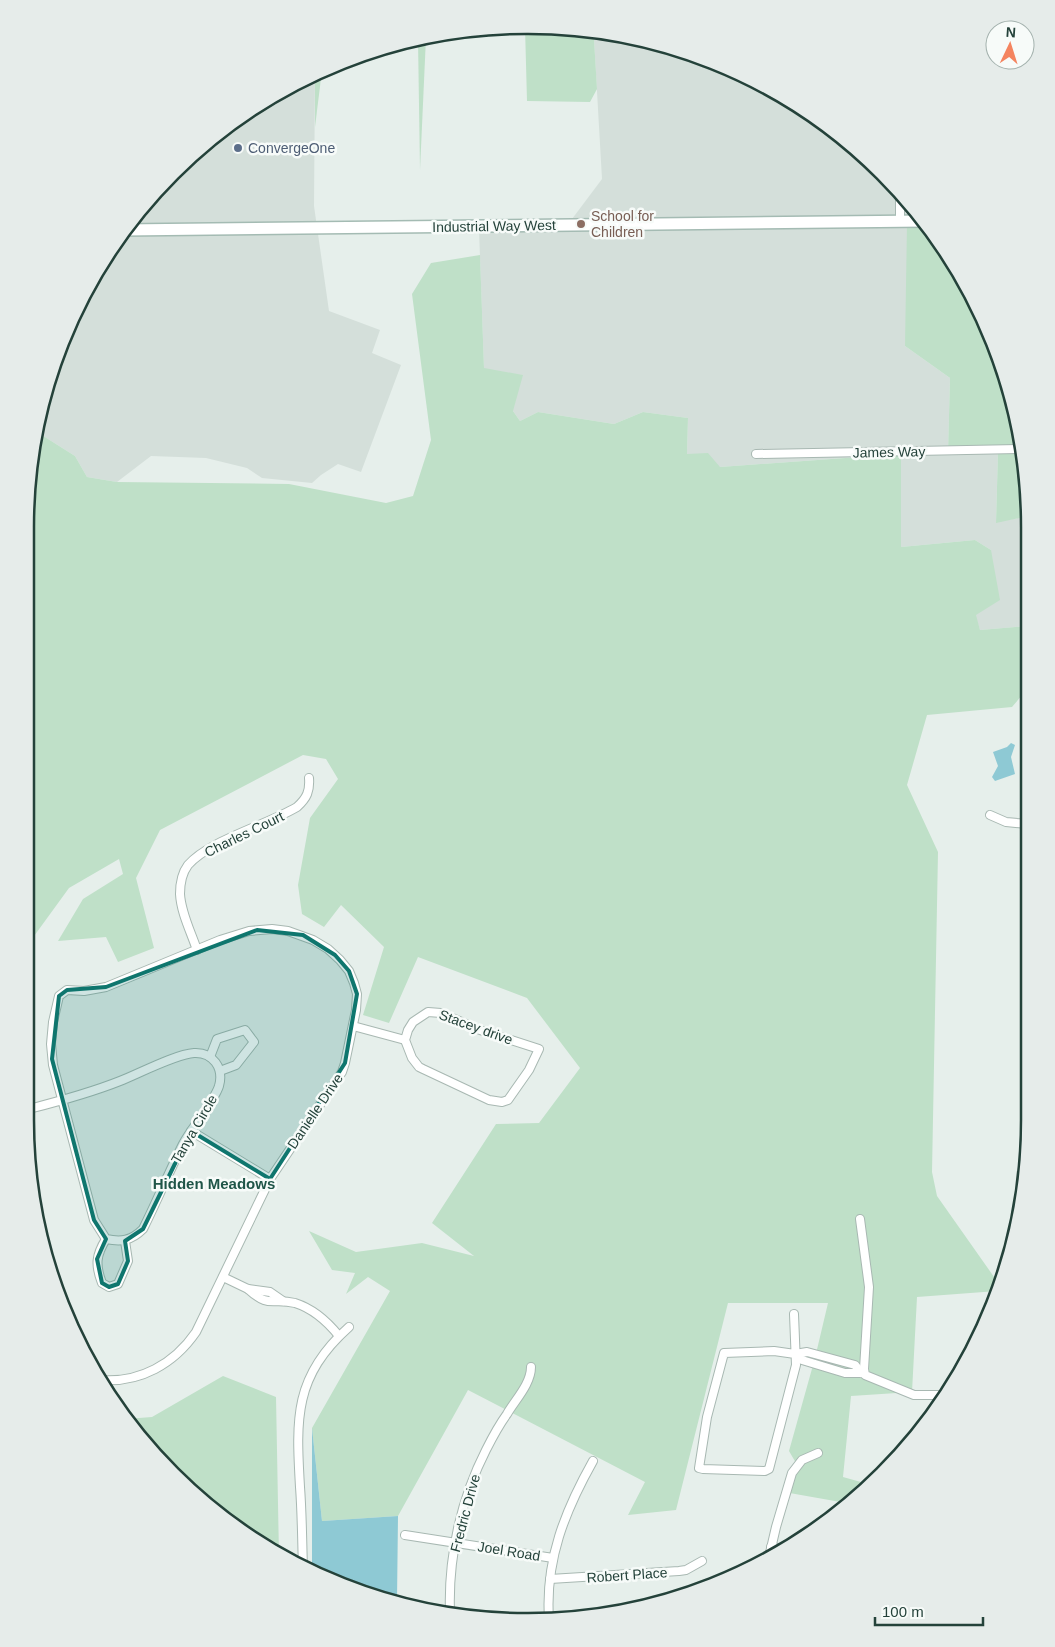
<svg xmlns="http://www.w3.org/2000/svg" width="1055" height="1647" font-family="Helvetica,sans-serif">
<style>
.built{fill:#d4dfda}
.green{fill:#bfe0c8}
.water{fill:#8ec9d4}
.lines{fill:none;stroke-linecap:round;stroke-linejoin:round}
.street-casing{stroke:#a8b8b2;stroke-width:10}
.secondary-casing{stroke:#a4bbb3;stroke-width:14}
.street{stroke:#fff;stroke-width:8}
.secondary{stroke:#fff;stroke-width:11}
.marked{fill:#0f766e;fill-opacity:0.2;stroke:#0f766e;stroke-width:4;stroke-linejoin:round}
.service-dot{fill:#5c6f8a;stroke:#f7fbf9;stroke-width:2}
.education-dot{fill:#8d6e63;stroke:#f7fbf9;stroke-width:2}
.labels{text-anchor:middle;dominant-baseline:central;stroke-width:5;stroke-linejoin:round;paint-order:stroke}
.service-label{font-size:14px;fill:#4e5e75;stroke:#f7fbf9;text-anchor:start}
.education-label{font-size:14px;fill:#785e54;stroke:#f7fbf9;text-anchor:start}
.street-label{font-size:14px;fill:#24423a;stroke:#f7fbf9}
.neighbourhood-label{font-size:15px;font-weight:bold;fill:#1f5548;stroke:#f7fbf9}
.rim{fill:none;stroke:#24423a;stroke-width:2.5}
</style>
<rect width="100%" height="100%" fill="#e6efeb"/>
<g class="built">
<path d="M610,33l79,19 89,40 81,58 67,72 -21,124 45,32 -2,74 50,-1 -2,71 33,-6 -1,110 -48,4 -5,-15 16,-65 -16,-10 -74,7 -1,-93 -180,13 -33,-13 1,-36 -45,-6 -29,12 -76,-12 -18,9 -7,-10 -29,-43 -5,-139 87,-2 36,-48 -8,-140z"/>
<path d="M315,73l-1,133 15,105 51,19 -8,23 29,12 -40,107 -23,-8 -17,11 -9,8 -50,-5 -15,-10 -41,-10 -55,-2 -34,26 -30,-5 -12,-21 -38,-24 26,-97 47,-86 40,-53 71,-67 84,-52z"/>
</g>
<g class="green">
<path d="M525,27l68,2 17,4 -16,6 3,50 -7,13 -63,-1z"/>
<path d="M426,37l-6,133 -2,-131z"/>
<path d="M322,70l-7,57v-54z"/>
<path d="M927,223l51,83 35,92 16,97v21l-33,7 2,-72 -50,1 2,-74 -45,-32 2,-122z"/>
<path d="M480,255l4,113 39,7 -10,36 7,10 18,-9 76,12 29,-12 45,6 -1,36 21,-1 12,14 181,-13v93l74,-7 16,10 9,50 -24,15 4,15 48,-4v62l-16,19 -85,8 -20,70 31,67 -6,320 5,24 62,88 -2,7 -80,6 -5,95 -61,4 -8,81 25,7 -22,19 -62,-11 12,-29 -7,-12 26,-93 13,-55h-100l-52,207 -48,5 17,-33 -177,-92 -70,126 -76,5 -10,-93 78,-137 -22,-14 -22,17 9,-21 -23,-3 -23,-39 47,21 66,-9 52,13 -42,-33 64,-99 43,-1 41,-55 -53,-70 -109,-41 -29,66 -26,-8 21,-68 -43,-42 -17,22 -22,-13 -4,-29 12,-67 28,-39 -12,-20 -23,-4 -143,75 -24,48 18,70 -36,14 -12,-25 -48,4 25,-42 40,-25 -4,-15 -50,29 -40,55v-481l8,-30 38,24 12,21 30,5 172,2 97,19 27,-7 18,-56 -19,-146 19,-31z"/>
<path d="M223,1376l53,21 3,159 -58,-38 -49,-43 -46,-56 26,-2z"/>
</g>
<g class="water">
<path d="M1011,743l4,2 -4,12 4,17 -20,7 -3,-4 6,-11 -5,-14 14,-5z"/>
<path d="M312,1428l10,93 76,-5 -1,85 -31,-6 -54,-24z"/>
</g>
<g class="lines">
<g class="street-casing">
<g id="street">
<path d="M900,221v-27"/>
<path d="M756,454l265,-5"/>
<path d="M990,815l16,7 21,2"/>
<path d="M197,950c-6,-18 -16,-37 -17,-56 0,-9 2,-21 8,-29 22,-25 79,-40 109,-58 10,-9 13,-16 12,-29"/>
<path d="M428,1012l13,1 39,17 59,19 -10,21 -21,30 -6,2 -13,-2 -66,-31 -4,-2 -7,-9 -7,-18 3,-10 5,-8z"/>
<path d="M353,1026l52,14"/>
<path d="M210,1057l7,-18 28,-9 9,12 -18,23 -16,6"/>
<path d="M29,1109c31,-8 61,-16 91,-28 18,-7 56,-27 74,-28 19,-1 30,15 25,33 -5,16 -27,41 -36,58 -14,28 -26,57 -40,85 -12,12 -22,13 -37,10l-12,-19 -41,-155 -2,-21 2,-22 6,-26 8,-6 17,1 22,-4 114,-47 29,-9 23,-2 16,2 25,9 15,9 12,11 9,11 5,12 3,11 -1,16 -11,53 -3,9 -72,107 -74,153c-22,32 -56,51 -95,48"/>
<path d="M191,1131l79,48"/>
<path d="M860,1219l9,68 -5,82 1,6 49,20h33"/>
<path d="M106,1239c-10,16 -11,26 -4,44l7,4 9,-3 10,-23 -3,-20"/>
<path d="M223,1277l25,12 22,3 13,9"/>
<path d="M248,1289c22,20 23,8 47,14 19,6 32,18 44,33"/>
<path d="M794,1314l2,51 -27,104 -4,2 -62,-2 -4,-1 8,-51 17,-64 50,-2 21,3"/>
<path d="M861,1373l-6,-8 -48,-13 -12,2 7,6 43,13h19"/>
<path d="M405,1535l148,23"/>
<path d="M771,1547l14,2"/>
<path d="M769,1557l7,-30 16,-54 10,-13 16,-7"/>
<path d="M303,1567c-1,-27 -1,-54 -3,-80 -4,-69 -6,-111 49,-160"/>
<path d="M550,1579l129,-8 7,-1 16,-9"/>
<path d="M450,1612c-2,-55 11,-113 36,-162 6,-12 13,-25 21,-36 8,-14 24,-30 24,-47"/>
<path d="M549,1619c-4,-59 16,-108 44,-158"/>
</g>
</g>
<g class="secondary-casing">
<path id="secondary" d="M123,230l802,-9"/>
</g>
<use href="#street" class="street"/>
<use href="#secondary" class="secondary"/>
</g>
<path class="marked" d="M257,930l46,5 32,20 14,16 8,23 -12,69 -75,116 -79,-48 -48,98 -18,12 3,20 -10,23 -9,3 -7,-4 -5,-24 9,-20 -12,-19 -42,-161 7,-63 8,-6 39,-3z"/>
<circle class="service-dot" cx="238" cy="148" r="5"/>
<circle class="education-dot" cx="581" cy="224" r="5"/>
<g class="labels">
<g class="service-label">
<text x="248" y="148">ConvergeOne</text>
</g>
<g class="education-label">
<text x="591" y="216">School for<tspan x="591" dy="16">Children</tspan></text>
</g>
<g class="street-label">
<text transform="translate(494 226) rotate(-1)">Industrial Way West</text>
<text transform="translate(889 452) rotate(-1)">James Way</text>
<text transform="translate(244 834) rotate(-26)">Charles Court</text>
<text transform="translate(476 1027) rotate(20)">Stacey drive</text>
<text transform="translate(315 1111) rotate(-56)">Danielle Drive</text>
<text transform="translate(194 1129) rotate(-60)">Tanya Circle</text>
<text transform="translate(465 1513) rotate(-75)">Fredric Drive</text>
<text transform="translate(509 1551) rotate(9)">Joel Road</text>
<text transform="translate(627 1575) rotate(-4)">Robert Place</text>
</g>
<g class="neighbourhood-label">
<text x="214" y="1183">Hidden Meadows</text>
</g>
</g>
<path d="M0 0H1055V1647H0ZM527 34H528A493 493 0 0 1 1021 527V1120A493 493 0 0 1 528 1613H527A493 493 0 0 1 34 1120V527A493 493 0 0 1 527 34Z" fill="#e6ecea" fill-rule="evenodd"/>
<path class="rim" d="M527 34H528A493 493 0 0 1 1021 527V1120A493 493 0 0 1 528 1613H527A493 493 0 0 1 34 1120V527A493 493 0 0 1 527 34Z"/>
<g transform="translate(1010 45) rotate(4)"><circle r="24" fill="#f7fbf9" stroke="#a3b1ad"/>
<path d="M0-4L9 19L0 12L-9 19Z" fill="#f4845f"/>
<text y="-8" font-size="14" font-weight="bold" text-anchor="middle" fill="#24423a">N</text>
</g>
<path d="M875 1617v8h108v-8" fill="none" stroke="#24423a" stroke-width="2.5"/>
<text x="882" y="1617" font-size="15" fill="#24423a" stroke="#f7fbf9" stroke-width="4" paint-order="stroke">100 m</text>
</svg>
